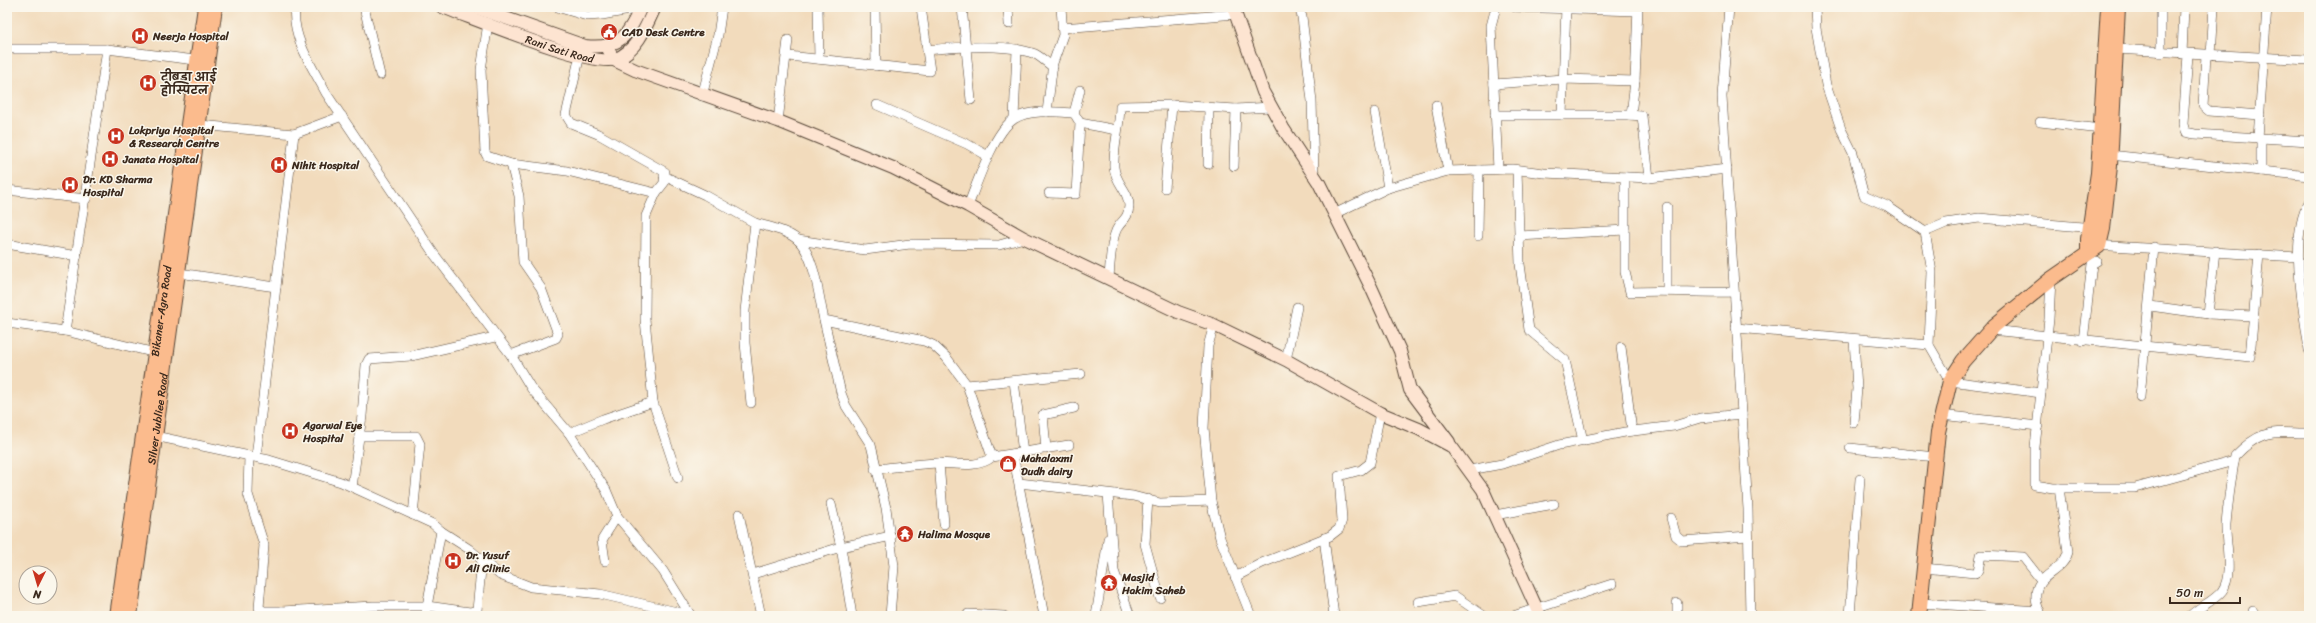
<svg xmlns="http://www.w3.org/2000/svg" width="2316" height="623" font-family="Sriracha,'Playpen Sans Deva',sans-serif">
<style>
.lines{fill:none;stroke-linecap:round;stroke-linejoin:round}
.street-casing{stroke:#564536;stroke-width:10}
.secondary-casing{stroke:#564536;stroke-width:14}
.primary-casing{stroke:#564536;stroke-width:16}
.street{stroke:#fff;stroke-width:9}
.secondary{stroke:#fde4d1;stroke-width:12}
.primary{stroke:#fbbb8d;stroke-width:14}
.labels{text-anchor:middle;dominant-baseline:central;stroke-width:3;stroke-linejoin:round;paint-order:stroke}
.poi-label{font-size:11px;font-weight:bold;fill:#3b2a1e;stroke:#fbf7ec;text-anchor:start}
.street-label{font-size:11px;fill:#3b2a1e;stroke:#fbf7ec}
</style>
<rect width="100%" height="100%" fill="#fbf7ec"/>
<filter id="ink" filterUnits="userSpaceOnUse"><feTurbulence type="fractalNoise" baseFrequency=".025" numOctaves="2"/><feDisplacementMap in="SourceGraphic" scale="8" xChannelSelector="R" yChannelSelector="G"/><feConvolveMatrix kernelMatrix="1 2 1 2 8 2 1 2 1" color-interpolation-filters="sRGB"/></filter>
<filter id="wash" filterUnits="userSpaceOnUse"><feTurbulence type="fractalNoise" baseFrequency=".012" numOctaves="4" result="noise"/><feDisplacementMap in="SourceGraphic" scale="16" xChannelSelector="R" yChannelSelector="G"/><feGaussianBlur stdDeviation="0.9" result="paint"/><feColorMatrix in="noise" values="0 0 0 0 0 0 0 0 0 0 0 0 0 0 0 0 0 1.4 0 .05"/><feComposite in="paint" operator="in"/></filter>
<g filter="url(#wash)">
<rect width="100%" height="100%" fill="#f2dbbc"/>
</g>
<g filter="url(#ink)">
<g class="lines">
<g class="street-casing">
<g id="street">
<path d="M295,7c-4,30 18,61 31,86l108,161 77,101 20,33 38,45 37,57 11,26 46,55 28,45"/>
<path d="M364,7l16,68"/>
<path d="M557,7l30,9 15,-1 39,-7"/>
<path d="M818,7l1,52"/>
<path d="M875,7l1,59"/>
<path d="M962,7l9,93"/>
<path d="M1008,7l1,17"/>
<path d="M1299,7l3,10 10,84 2,74"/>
<path d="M1496,7l-5,19 7,143"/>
<path d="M1515,7l122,4"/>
<path d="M1729,7l-7,89 26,413 2,107"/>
<path d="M1815,7l1,21 10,57 15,44 12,24 11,43 23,10 38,26 7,40 -3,73 21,36 91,12"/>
<path d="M2161,7v46"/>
<path d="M488,23l-7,47 4,82 2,4 24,8 56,7 89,22"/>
<path d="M1062,28l174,-14"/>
<path d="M7,49h100l96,12"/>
<path d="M107,49l-42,282 95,23"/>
<path d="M2116,49l193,11"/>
<path d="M927,50c30,-3 81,-7 108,4 6,3 12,9 18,13"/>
<path d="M2182,54l2,-47"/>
<path d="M580,55l-14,60 5,8 27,11 67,38 -1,11 -8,10 -10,23 -1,103 8,83 25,76"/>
<path d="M2188,55l-5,69 2,8 10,2 114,7"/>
<path d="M2206,55l-3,51 6,5 51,4"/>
<path d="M2211,55l3,-48"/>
<path d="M788,56l142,15 -9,-64"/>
<path d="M1494,84l69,-5 72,2"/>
<path d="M702,96l16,-61 4,-28"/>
<path d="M877,105l90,39 21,12"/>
<path d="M1436,105l12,66"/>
<path d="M1047,112l6,-49 10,-28 -2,-28"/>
<path d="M1375,112l13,76"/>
<path d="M1495,115h136l4,-34 3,-74"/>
<path d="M1562,115l4,-108"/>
<path d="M1629,115l13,1 7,62"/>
<path d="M1014,118l3,-68"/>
<path d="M778,121l10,-81"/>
<path d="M2040,122l61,7"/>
<path d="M1080,123l37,7"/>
<path d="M200,125l94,9"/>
<path d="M2258,138l9,-131"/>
<path d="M2261,138v33l48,5"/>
<path d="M2110,155l151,16"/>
<path d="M1208,164l1,-56"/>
<path d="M1234,166l2,-57"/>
<path d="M1517,170l3,94 9,66 36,30 18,81"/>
<path d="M664,176l41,19 50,28 -10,88v32l6,60"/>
<path d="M1625,177v95l5,20c35,-2 69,1 104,0"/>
<path d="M1165,188l7,-83"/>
<path d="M7,190l79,9"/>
<path d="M1049,193l27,1 4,-71 -6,-10 6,-23"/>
<path d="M2309,202c-21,35 -5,109 0,148"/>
<path d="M968,206c9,-23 26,-74 46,-87 15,-10 43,-7 60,-6"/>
<path d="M1667,207v83"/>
<path d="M1334,214l54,-26 60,-17 64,-2 32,4 105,5 78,-9"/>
<path d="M755,223c14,4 31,7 43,17 17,16 21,58 26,80l100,21 9,4 13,12 21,28 25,72"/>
<path d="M1925,232l21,-9 33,-5 115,10"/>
<path d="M1478,236l1,-66"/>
<path d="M1519,236l106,-6"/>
<path d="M798,240l67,10 45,-6 89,1 25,-7"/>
<path d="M7,244l70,12"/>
<path d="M2094,245l204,12"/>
<path d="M179,273l97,14"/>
<path d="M1109,278c1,-13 2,-41 9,-51 6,-9 10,-8 11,-21 0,-16 -14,-23 -15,-39 -1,-20 6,-41 6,-61l52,-1 64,4 35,-2"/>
<path d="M2051,279l-2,40 -14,128v38l18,3h82l99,-27"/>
<path d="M2150,306l58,8 7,-63"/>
<path d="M2208,314l46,2"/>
<path d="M824,320l17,73 5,13 25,39 15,63 8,58 -4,50"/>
<path d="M7,323l58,8"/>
<path d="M1214,325l-6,21 -4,82 7,73 9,37 31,78"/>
<path d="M1736,328l193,17"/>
<path d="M1991,330l259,27 9,-103"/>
<path d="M1854,339l3,50 -3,34"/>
<path d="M2083,341l9,-77 5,-3"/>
<path d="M1621,347l11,84"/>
<path d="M511,355l45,-17 2,-4 -17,-46 -18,-26 -4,-66 -8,-32"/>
<path d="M1286,360l11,-53"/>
<path d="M1014,381l9,72"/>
<path d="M967,385l114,-11"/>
<path d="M2140,397l14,-150"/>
<path d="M1941,415l97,11"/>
<path d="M569,433l34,-14 50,-17"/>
<path d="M150,435l119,25 72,22 92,42 8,7 -14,75 43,6 7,-2 5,-50"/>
<path d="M359,436h57l4,8 -7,71"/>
<path d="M1850,448l85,9"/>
<path d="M1046,449l-3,-34 31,-7"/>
<path d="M1013,454l31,162"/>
<path d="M249,456l-1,38 16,51 -5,63 5,3h18"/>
<path d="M256,457l38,-323 48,-18"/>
<path d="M939,463l5,61"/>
<path d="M875,469c21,-2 42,-5 62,-6 17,0 41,6 55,-6l77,-12"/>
<path d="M1470,470l32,-6 57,-19 66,-13 49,-6 26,-8 42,-4"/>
<path d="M1019,483l114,13 27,7 51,-2"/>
<path d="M352,487l10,-71 4,-51 3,-6 42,-3 84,-19"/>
<path d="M1108,494l6,77 16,45"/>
<path d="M1148,499l-3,45 15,54"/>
<path d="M831,504l10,43 11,69"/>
<path d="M739,514l22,102"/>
<path d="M1495,515l59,-11"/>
<path d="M1671,518l5,18 6,5 66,-5"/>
<path d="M441,531l28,18 31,26 31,12 69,7 90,21"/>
<path d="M1324,538l10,78"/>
<path d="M605,561l-3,-21 15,-24"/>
<path d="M1924,568l51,5 3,-2 3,-16 42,2 18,23"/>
<path d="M753,574l88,-27 50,-11"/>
<path d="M1235,577l27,-14 68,-27 9,-7 3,-9 -3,-44 22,-6 9,-7 10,-50"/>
<path d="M1418,602l37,-6 29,20"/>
<path d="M1921,603l119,8"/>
<path d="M2253,611l2,5"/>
<path d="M968,614l36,2"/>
<path d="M283,616l-1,-5 91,-5h54l-1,10"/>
<path d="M1096,616l12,-77"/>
<path d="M1513,616l99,-32"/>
<path d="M1677,616v-13"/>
<path d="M1850,616l10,-137"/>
<path d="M2041,616c-2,-6 -5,-12 -5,-18 -2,-24 27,-25 32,-46l-9,-64"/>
<path d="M2190,616c9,-9 24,-15 32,-25 12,-16 3,-49 4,-67 2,-23 5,-45 9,-68 28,-29 38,-23 74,-23"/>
</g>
</g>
<g class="secondary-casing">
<g id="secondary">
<path id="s1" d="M442,7c29,10 152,62 174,52 21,-9 30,-32 39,-52"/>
<path d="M474,7l111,39c34,4 43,-10 56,-39"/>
<path d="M1233,7l30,85 20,36 36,55 52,104 29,64 10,39 39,52"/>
<path d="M607,47l7,13 21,10 143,51 115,47 75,38 56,32 154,74 36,13 72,35 94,53 39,16 32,17 32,44 57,126"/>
</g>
</g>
<g class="primary-casing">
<g id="primary">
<path d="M2088,253v-14l10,-66 10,-166"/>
<path id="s2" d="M117,616l88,-609"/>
<path id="s3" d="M130,616l85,-609"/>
<path d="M1919,616l19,-184 12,-51 13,-20 31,-35 57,-47 48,-33 4,-17 7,-63 8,-159"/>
</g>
</g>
<use href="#street" class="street"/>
<use href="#secondary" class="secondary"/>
<use href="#primary" class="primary"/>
</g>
</g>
<defs>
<g id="civic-disc" transform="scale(0.9)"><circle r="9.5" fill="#c8321e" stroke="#fbf7ec"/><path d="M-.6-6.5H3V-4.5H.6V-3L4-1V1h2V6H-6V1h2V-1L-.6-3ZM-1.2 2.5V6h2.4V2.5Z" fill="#fff"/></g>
<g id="hospital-disc" transform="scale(0.9)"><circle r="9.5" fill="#c8321e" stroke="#fbf7ec"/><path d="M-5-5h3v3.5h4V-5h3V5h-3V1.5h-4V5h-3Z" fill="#fff"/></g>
<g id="shop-disc" transform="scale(0.9)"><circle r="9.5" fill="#c8321e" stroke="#fbf7ec"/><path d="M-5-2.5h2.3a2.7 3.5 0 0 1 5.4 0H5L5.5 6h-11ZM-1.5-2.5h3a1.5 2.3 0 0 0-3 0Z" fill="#fff"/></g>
<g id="temple-disc" transform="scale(0.9)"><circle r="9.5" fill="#c8321e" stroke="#fbf7ec"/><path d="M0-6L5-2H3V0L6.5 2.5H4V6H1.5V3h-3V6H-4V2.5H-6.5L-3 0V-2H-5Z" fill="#fff"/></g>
</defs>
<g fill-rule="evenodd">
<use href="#civic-disc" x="609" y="32"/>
<use href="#hospital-disc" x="140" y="36"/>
<use href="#hospital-disc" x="148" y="83"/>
<use href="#hospital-disc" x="116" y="136"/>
<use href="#hospital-disc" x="110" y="159"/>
<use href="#hospital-disc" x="279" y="165"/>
<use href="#hospital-disc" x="70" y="185"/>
<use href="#hospital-disc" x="290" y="431"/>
<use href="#shop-disc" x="1008" y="464"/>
<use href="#temple-disc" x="905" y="534"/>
<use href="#hospital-disc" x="453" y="561"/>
<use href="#temple-disc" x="1109" y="583"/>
</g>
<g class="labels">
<g class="poi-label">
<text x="622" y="32">CAD Desk Centre</text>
<text x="153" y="36">Neerja Hospital</text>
<text x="161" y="77">टीबड़ा आई<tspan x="161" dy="13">होस्पिटल</tspan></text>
<text x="129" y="130">Lokpriya Hospital<tspan x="129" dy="13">&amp; Research Centre</tspan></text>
<text x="123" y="159">Janata Hospital</text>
<text x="292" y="165">Nihit Hospital</text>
<text x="83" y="179">Dr. KD Sharma<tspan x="83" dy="13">Hospital</tspan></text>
<text x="303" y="425">Agarwal Eye<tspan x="303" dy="13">Hospital</tspan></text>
<text x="1021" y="458">Mahalaxmi<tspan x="1021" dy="13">Dudh dairy</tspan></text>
<text x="918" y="534">Halima Mosque</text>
<text x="466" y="555">Dr. Yusuf<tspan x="466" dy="13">Ali Clinic</tspan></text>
<text x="1122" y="577">Masjid<tspan x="1122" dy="13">Hakim Saheb</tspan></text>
</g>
<g class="street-label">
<text stroke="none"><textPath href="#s1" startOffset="125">Rani Sati Road</textPath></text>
<text stroke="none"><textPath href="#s2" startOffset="308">Bikaner-Agra Road</textPath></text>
<text stroke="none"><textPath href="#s3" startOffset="199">Silver Jubliee Road</textPath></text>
</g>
</g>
<rect width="2316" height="623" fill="none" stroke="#fbf7ec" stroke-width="24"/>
<g transform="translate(38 585) rotate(185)"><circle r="19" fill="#fbf7ec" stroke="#aea59a"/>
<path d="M0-3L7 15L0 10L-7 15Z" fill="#c8321e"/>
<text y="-6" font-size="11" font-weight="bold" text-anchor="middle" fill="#3b2a1e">N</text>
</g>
<path d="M2170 597v6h70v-6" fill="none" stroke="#3b2a1e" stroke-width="2"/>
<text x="2176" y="597" font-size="12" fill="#3b2a1e" stroke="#fbf7ec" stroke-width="3" paint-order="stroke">50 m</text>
</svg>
